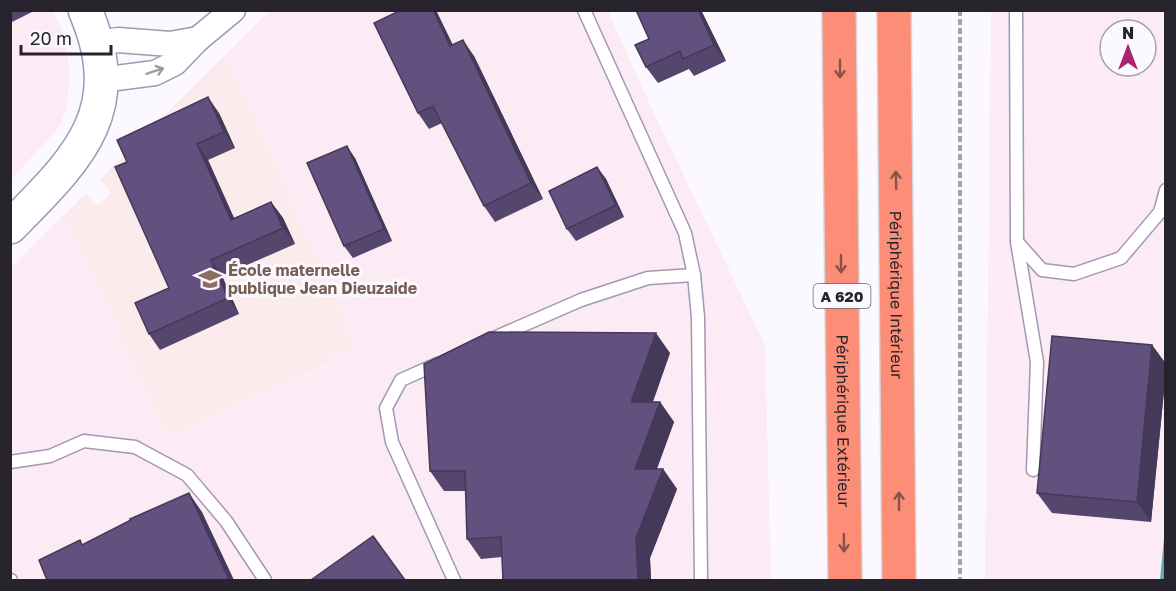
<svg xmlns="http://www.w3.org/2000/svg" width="1176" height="591" font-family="'Golos Text',sans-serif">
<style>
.industrial{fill:#fceaf4;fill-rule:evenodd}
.education{fill:#fcebed}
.water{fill:#5ea8b6}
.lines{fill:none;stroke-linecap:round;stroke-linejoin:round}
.lane-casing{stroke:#a198b2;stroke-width:15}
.street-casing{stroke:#a198b2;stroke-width:27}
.secondary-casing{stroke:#a198b2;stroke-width:36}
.highway-casing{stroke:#d8d7d9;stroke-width:36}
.path{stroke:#a3a0a8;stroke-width:4;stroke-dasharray:6 3;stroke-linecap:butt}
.lane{stroke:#fff;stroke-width:12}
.street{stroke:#fff;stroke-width:24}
.secondary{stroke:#fff;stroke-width:33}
.highway{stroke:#fc8d77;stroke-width:33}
.wall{fill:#54466d}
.shaded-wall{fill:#453959}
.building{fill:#62517f;stroke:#453959;stroke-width:1.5}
.oneway{stroke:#87534e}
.oneway2{stroke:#9e9ca0}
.labels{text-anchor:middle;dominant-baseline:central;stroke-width:6;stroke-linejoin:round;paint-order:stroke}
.shield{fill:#fbf9ff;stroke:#67636c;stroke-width:1.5}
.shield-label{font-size:15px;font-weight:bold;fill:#27232d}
.education-label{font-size:16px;font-weight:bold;fill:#785e54;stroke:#fbf9ff;text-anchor:start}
.street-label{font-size:16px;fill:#27232d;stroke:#fbf9ff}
</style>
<rect width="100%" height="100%" fill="#fbf9ff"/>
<g class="industrial">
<path d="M11,11h42l10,21 5,23 1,27 -2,24 -8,21 -48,53z"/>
<path d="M269,11h339l44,98 113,236 6,235h-760v-312l53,-53 104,222 162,-73 -2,-8 28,-13 -130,-289z"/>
<path d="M991,11h174l1,517 -6,52h-175zM1110,30h36v36h-36z"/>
</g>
<path class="education" d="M226,54l130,290 -28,12 2,7 -162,74 -104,-222 22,-22 12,12 6,-5 7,-7 -11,-14z"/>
<path class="water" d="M1165,528v52h-5z"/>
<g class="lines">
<g class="lane-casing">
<g id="lane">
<path d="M584,10l101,223 9,42 4,42 3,263"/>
<path d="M1016,10l1,232 20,120 -4,108"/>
<path d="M1018,243l24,27 32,4 47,-16 39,-46 6,-22"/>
<path d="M494,338l87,-38 67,-22 46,-3"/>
<path d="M437,364l-36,16 -15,28 6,34 62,138"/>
<path d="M10,462l40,-6 34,-15 51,6 52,28 39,46 39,59"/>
<path d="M10,580h1"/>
</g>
</g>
<g class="street-casing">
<g id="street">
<path d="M97,43l21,-3 52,4 28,-5"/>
<path d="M101,80l54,-7 20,-10 23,-24 35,-29"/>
</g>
</g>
<g class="secondary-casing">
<path id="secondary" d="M10,227c67,-68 119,-115 75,-217"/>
</g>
<g class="highway-casing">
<g id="highway">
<path id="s1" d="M839,10l6,570"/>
<path id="s2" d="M894,10l5,570"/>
</g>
</g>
<path class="path" d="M960,10v570"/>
<use href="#lane" class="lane"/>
<use href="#street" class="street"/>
<use href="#secondary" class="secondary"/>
<use href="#highway" class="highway"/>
</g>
<g class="wall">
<path d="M10,10h22v2l-22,11z"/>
<path d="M401,10h35l17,35 21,11 69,143 -48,23 -11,-16 -42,-83 -13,6 -11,-16z"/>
<path d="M701,10l25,51 -32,15 -5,-7 -31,14 -12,-16 3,-28z"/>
<path d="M219,113l16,35 -27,12 26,58 37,-16 12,16 12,26 -73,32 17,38 -79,36 -11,-16 20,-46 -42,-126z"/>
<path d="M355,158l37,83 -39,17 -9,-12z"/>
<path d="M597,167l9,12 18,38 -48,24 -9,-12z"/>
<path d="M1152,345l14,19v7l-15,151 -99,-9 -15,-20z"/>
<path d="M670,353l-17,49h7l14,20 -17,47h6l14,20 -27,69 1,22h-148l-1,-23 -21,2 -14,-20 -1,-48h-22l-14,-20z"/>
</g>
<g class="shaded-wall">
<path d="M433,10h3l2,5 23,48 -11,-17z"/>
<path d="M698,10h3l25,51 -12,-16z"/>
<path d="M463,40l11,16 69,143 -12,-16z"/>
<path d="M208,97l11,16 16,35 -11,-16z"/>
<path d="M197,144l11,16 34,76 -11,-16z"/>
<path d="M347,146l8,12 37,83 -8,-12z"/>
<path d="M597,167l9,12 18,38 -8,-12z"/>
<path d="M271,202l12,16 12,26 -12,-16z"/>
<path d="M211,260l11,16 17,38 -11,-16z"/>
<path d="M656,333l14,20 -25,69 -14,-20z"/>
<path d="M1152,345l14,19v7l-15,151 -14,-20z"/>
<path d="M660,402l14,20 -25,67 -14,-20z"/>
<path d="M663,469l14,20 -27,69 1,22h-13l-2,-42z"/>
<path d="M189,493l13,19 32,68h-5z"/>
</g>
<g class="building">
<path d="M401,10h32l17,36 13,-6 68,143 -47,23 -51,-100 -15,7 -44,-90z"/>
<path d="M636,10h62l16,35 -31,14 -3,-8 -34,16 -11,-22 14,-6z"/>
<path d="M208,97l16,35 -27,12 34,76 40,-18 12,26 -72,32 17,38 -79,36 -14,-31 34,-15 -54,-121 12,-5 -10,-22z"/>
<path d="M347,146l37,83 -40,17 -37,-83z"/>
<path d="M597,167l19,38 -49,24 -18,-38z"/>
<path d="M489,332l167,1 -25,69h29l-25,67h28l-27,69 2,42h-135l-2,-43 -34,2 -2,-68h-35l-6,-107z"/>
<path d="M1052,336l100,9 -15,157 -100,-9z"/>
<path d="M189,493l40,87h-182l-8,-20 41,-20 2,5 49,-25 -1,-1z"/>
<path d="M373,536l32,44h-94z"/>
</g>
<defs><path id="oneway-shaft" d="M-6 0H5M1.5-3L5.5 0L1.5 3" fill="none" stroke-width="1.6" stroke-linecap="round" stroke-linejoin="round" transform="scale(1.5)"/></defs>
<g class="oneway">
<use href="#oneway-shaft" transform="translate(840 69) rotate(90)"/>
<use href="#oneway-shaft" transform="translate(896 180) rotate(-91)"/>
<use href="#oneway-shaft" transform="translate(841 264) rotate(90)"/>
<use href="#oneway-shaft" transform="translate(899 501) rotate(-90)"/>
<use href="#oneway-shaft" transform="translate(844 543) rotate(89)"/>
</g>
<use class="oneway2" href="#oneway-shaft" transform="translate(155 71) rotate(-18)"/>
<defs>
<g id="school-bare" transform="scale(1.8)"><path d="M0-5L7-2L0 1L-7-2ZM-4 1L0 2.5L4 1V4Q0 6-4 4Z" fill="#8d6e63" stroke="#fbf9ff" stroke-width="2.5" paint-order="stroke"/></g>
</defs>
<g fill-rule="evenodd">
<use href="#school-bare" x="210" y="279"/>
</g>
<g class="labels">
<rect class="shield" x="813.5" y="284" width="57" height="24" rx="4.5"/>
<g class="shield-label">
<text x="842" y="296">A 620</text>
</g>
<g class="education-label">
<text x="228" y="270">École maternelle<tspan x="228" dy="18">publique Jean Dieuzaide</tspan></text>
</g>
<g class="street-label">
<text stroke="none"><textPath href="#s2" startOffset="285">Périphérique Intérieur</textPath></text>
<text stroke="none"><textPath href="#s1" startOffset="411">Périphérique Extérieur</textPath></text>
</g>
</g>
<rect width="1176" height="591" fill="none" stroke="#27232d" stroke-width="24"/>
<g transform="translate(1128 48)"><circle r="28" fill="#fbf9ff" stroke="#a6a3ab" stroke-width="1.5"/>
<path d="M0-4.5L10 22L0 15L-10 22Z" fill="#ab2670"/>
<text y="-9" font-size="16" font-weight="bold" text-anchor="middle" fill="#27232d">N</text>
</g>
<path d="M21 45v9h90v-9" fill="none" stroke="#27232d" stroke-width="3"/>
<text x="30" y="45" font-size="18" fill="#27232d" stroke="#fbf9ff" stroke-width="4.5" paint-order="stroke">20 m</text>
</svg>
